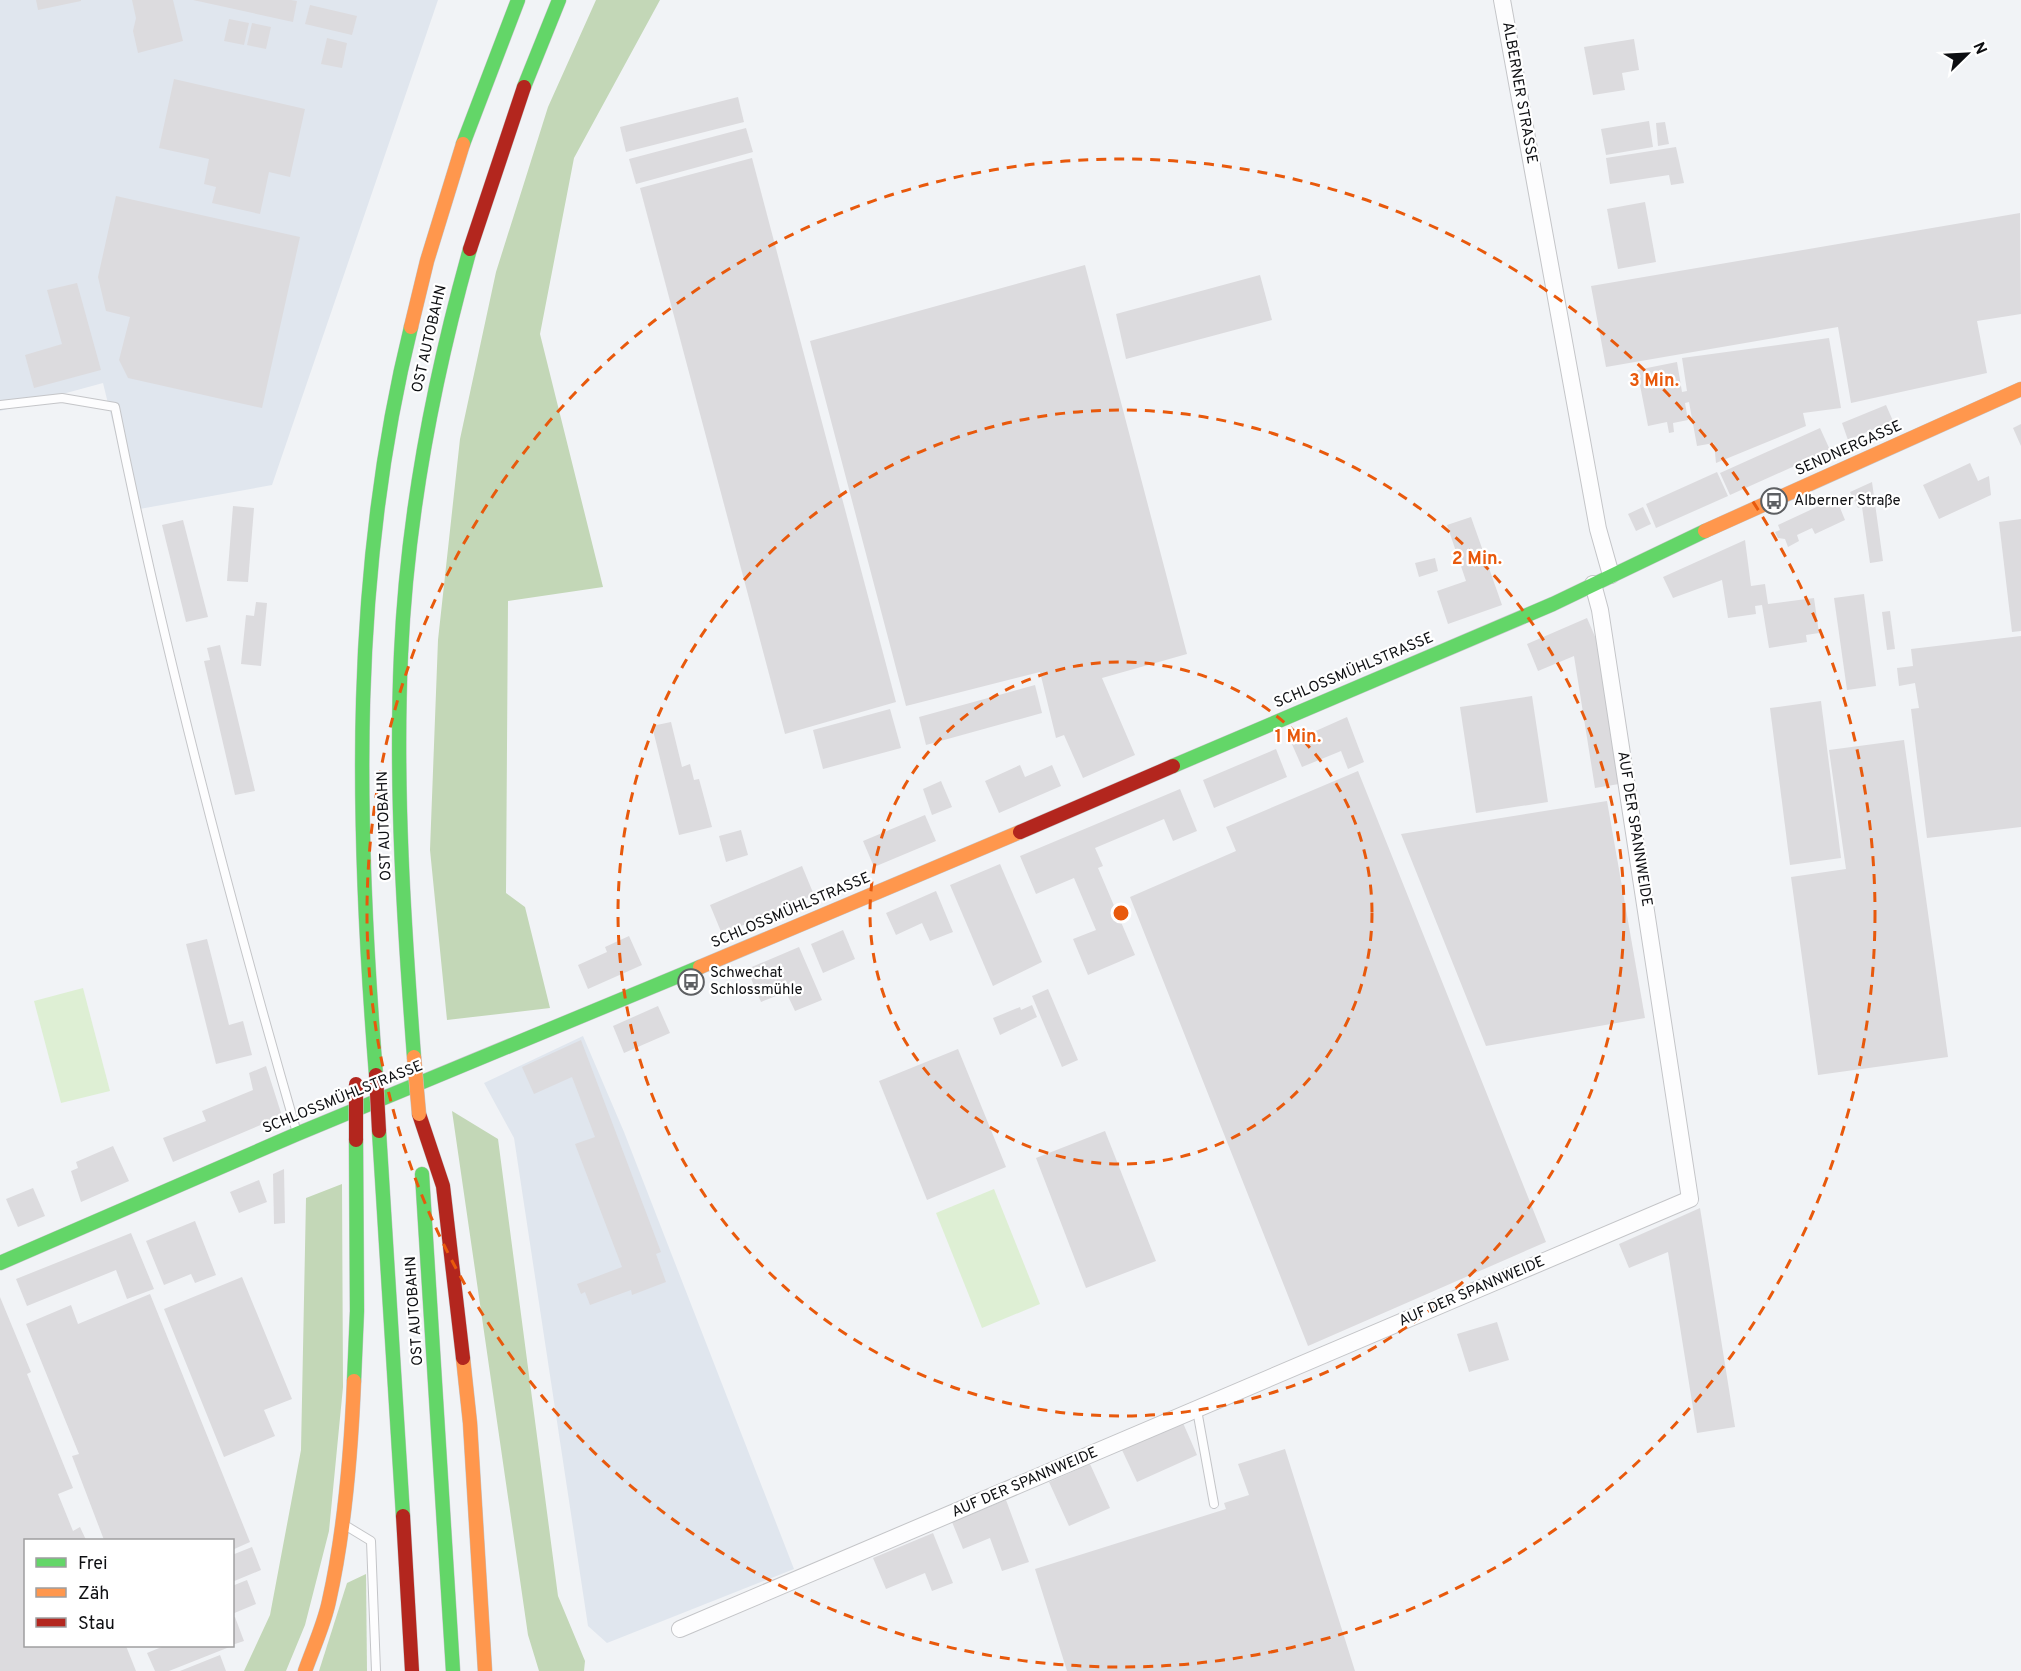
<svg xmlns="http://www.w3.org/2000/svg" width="2021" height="1671" font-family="Overpass,sans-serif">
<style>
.built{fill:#e0e6ee}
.green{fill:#deefd4}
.forest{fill:#c3d7b7}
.building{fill:#dcdbde}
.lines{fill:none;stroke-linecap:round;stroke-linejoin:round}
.lane-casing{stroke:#c4c5c8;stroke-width:10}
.street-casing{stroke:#c4c5c8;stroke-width:18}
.fast-casing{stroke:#c4c5c8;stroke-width:15}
.slow-casing{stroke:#c4c5c8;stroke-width:15}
.jam-casing{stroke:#c4c5c8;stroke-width:15}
.lane{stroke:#fdfdfe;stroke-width:8}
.street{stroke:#fdfdfe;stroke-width:16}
.fast{stroke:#63d668;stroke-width:14}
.slow{stroke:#ff974d;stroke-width:14}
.jam{stroke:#b3261e;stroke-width:14}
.slow-bridge-casing{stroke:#c4c5c8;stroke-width:15;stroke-linecap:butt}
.jam-bridge-casing{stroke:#c4c5c8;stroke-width:15;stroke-linecap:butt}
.slow-bridge{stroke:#ff974d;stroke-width:14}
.jam-bridge{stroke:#b3261e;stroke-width:14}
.ring{fill:none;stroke:#e8590c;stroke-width:3;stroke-dasharray:10 8}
.labels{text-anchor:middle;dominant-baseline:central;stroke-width:4.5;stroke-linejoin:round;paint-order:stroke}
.street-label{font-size:15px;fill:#0e0f12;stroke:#fff}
.poi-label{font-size:15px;fill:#0e0f12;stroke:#fff;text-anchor:start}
.centre{fill:#e8590c;stroke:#fff;stroke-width:3}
.ring-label{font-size:18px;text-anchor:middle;font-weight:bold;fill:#e8590c;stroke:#fff;stroke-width:4.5;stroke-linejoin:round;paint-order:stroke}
</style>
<rect width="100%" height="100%" fill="#f1f3f6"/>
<g class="built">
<path d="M0,0h438l-166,485 -138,25 -31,-127 -103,28z"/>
<path d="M583,1036l41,96 170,437 -187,74 -19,-17 -74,-488 -30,-55z"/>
</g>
<g class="green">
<path d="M83,988l27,103 -49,12 -27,-102z"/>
<path d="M994,1189l46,115 -58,24 -46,-115z"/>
</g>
<g class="forest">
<path d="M596,0h64l-86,158 -34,176 63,253 -95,14 -2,292 19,14 25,101 -103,12 -17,-170 8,-210 22,-201 36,-167 52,-165z"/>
<path d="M452,1111l46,28 60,457 27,65 -1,10h-45l-11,-36z"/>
<path d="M342,1184l1,203 -14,144 -24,94 -19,46h-42l26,-56 31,-165 5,-252z"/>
<path d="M366,1574l1,97h-48l28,-88z"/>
</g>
<g class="building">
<path d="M36,0h45v1l-43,9z"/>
<path d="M132,0h41l10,41 -45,12 -5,-22 3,-13z"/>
<path d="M193,0h98l6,1 -4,21z"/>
<path d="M310,5l47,11 -5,19 -47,-11z"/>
<path d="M229,19l20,4 -5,22 -20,-4z"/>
<path d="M252,23l19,4 -5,22 -19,-4z"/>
<path d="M327,38l20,5 -5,25 -21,-4z"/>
<path d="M1634,39l5,31 -17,3 3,17 -32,5 -9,-48z"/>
<path d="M174,79l131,30 -15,68 -21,-5 -9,42 -48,-11 4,-16 -12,-3 5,-25 -50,-11z"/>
<path d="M738,97l6,25 -118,30 -6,-25z"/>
<path d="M1649,121l4,26 -47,8 -5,-26z"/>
<path d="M1665,122l4,22 -11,2 -2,-23z"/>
<path d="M746,128l7,24 -117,32 -7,-25z"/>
<path d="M1676,147l8,36 -13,2 -2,-10 -59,9 -4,-26z"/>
<path d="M752,158l144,544 -111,32 -145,-546z"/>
<path d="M116,196l184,41 -38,171 -134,-30 -9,-18 11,-43 -24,-6 -8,-34z"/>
<path d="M1645,202l11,60 -38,7 -11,-60z"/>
<path d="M2020,213l1,101 -44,7 10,52 -136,30 -13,-76 -232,40 -15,-81z"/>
<path d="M1085,265l102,389 -85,24 33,77 -52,23 -19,-43 -8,3 -16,-66 -134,34 -96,-365z"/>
<path d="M1260,275l12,45 -146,39 -10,-45z"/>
<path d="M77,283l24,87 -67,18 -9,-33 37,-11 -15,-54z"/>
<path d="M1829,338l12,70 -38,5 3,13 -90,37 -2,-20 -17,3 -8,-44 -4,1 3,17 -15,3 1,9 -5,1 -2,-11 -19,4 -11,-56 40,-8 5,30 5,-1 -5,-33z"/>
<path d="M1886,405l7,16 -45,19 -6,-17z"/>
<path d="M2021,424v22l-8,-18z"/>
<path d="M1820,428l10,22 -100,45 -10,-22z"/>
<path d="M1970,463l8,18 11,-5 2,19 -52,24 -16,-34z"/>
<path d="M1717,472l11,24 -72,32 -10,-24z"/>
<path d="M1872,482l11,79 -13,2 -8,-56 8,-1 -1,-3 -11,5 -8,-16z"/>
<path d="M1836,498l9,22 -30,14 -3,-6 -15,7 2,6 -11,6 -3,-8 -7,-1 -3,-6 5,-2 -2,-5z"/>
<path d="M233,506l21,2 -6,74 -21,-1z"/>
<path d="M1643,507l8,17 -15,7 -8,-17z"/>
<path d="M1471,517l31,88 -54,19 -11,-33 29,-10 -19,-56z"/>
<path d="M2021,519v112l-9,1 -13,-110z"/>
<path d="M183,520l25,97 -22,5 -24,-97z"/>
<path d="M1745,540l6,46 14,-2 3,20 46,-6 5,35 -13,2 1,7 -38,6 -7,-43 -7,1 1,8 -28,4 -6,-38 -49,18 -10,-21z"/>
<path d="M1435,558l3,13 -19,6 -4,-14z"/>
<path d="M1864,594l12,92 -29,4 -13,-92z"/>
<path d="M256,602l11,1 -6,63 -20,-2 5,-49 8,1z"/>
<path d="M1890,611l5,38 -8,1 -5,-38z"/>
<path d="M1587,618l12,28 20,138 -24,4 -21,-132 -36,15 -11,-27z"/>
<path d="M2021,636v191l-94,11 -16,-129 8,-1 -4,-25 -16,3 -2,-18 16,-2 -2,-17z"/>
<path d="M220,645l35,146 -20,4 -31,-134 6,-1 -3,-12z"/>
<path d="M1035,685l7,28 -116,32 -7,-28z"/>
<path d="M1532,696l16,106 -72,11 -16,-106z"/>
<path d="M1821,701l20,157 -51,7 -20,-157z"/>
<path d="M890,709l11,39 -78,21 -10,-39z"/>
<path d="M1347,717l17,45 -16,7 -7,-18 -39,16 -11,-25z"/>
<path d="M671,722l11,45 8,-3 4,16 5,-1 13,48 -33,8 -27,-109z"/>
<path d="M1904,740l44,317 -130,18 -27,-198 55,-8 -17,-119z"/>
<path d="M1276,749l11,28 -73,31 -11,-28z"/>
<path d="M1020,765l5,12 27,-12 9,21 -62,27 -14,-32z"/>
<path d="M1358,771l188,471 -238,104 -178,-449 106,-46 -10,-24z"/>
<path d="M941,781l11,26 -20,8 -9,-26z"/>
<path d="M1180,789l17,42 -24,10 -9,-22 -69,29 8,18 -5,2 37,87 -47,20 -15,-36 23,-9 -22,-52 -38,16 -16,-38z"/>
<path d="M1607,801l38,217 -159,28 -85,-212z"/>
<path d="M925,815l11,26 -62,26 -11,-26z"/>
<path d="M741,830l7,25 -22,7 -7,-26z"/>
<path d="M1000,864l42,98 -49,24 -43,-101z"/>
<path d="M802,866l12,29 -92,39 -12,-29z"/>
<path d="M936,891l17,41 -23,9 -8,-18 -26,12 -10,-22z"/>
<path d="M843,930l12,29 -32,14 -12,-29z"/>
<path d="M629,936l13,29 -54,24 -10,-24 29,-13 -2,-5z"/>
<path d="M207,939l22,86 14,-4 9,34 -36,9 -30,-120z"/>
<path d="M799,947l23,53 -27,11 -9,-19 -25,10 -14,-33z"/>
<path d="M1048,989l30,71 -16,7 -30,-71z"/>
<path d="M1032,1005l5,12 -37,18 -7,-17 27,-11 1,3z"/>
<path d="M658,1006l12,27 -46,20 -11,-27z"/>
<path d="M581,1040l80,212 -5,2 10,28 -34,13 -1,-5 -41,15 -5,-13 -4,2 -4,-10 45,-17 -47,-123 20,-7 -23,-60 -38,17 -12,-27z"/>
<path d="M958,1049l48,118 -79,33 -48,-119z"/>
<path d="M266,1066l16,50 -109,46 -10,-24 43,-17 -4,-10 51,-21 -4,-17z"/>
<path d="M1105,1131l51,130 -70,27 -50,-130z"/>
<path d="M113,1146l16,35 -48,21 -10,-31 7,-3 -2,-6z"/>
<path d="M284,1169l1,54 -11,1 -1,-50z"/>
<path d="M259,1180l8,22 -28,11 -9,-21z"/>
<path d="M33,1188l12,28 -27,11 -12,-28z"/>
<path d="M1700,1208l35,219 -38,6 -29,-181 -39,16 -10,-24z"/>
<path d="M195,1221l21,54 -21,8 -4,-9 -27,11 -18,-44z"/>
<path d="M131,1233l23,56 -27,10 -11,-29 -89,36 -11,-27z"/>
<path d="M242,1277l50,122 -28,11 11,26 -51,21 -60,-148z"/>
<path d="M150,1294l100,248 -18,8v-10h-128l-32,-84 7,-2 -53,-130 45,-19 7,19z"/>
<path d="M0,1297l31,75 -4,2 46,114 -15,6 15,37 7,-4 6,13h-60v106h100l10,25h-136z"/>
<path d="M1497,1322l12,38 -40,12 -12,-38z"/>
<path d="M1183,1423l14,32 -60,27 -15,-32z"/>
<path d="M1285,1449l70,222h-288l-32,-102 191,-60 -2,-6 25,-8 -11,-31z"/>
<path d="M1090,1464l20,44 -41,18 -20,-44z"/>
<path d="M1006,1500l23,62 -27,9 -12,-33 -27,11 -11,-27z"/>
<path d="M933,1533l20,50 -21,8 -7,-18 -39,16 -13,-31z"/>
<path d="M252,1547l9,23 -29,12v-27z"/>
<path d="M247,1580l9,24 -24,10v-28z"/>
<path d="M235,1617l9,24 -12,4v-27z"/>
<path d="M164,1646h68l-63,25h-14l-8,-18z"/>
<path d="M220,1655l6,16h-46z"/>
</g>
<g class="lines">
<g class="lane-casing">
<g id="lane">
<path d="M0,405l62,-7 53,9c49,245 113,487 182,726"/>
<path d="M1197,1410l17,94"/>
<path d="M348,1527l23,14 5,130"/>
</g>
</g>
<g class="street-casing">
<g id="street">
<path d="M1502,0l96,529 13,46"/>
<path d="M680,1629l1010,-430 -90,-589 -7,-26"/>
</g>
</g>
<g class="fast-casing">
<g id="fast">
<path d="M524,87l35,-87"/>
<path d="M463,144l55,-144"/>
<path d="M1173,766l380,-162 152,-73"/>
<path d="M414,1057c-10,-134 -19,-268 -13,-403 6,-137 32,-273 69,-405"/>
<path d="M376,1075c-20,-251 -26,-502 35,-748"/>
<path d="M379,1131l24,385"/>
<path d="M422,1174l31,497"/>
<path d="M0,1263l297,-129 403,-167"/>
<path d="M354,1381l3,-70 -1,-171"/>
</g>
</g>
<g class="slow-casing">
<g id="slow">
<path d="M411,327l16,-66 36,-117"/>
<path d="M1705,531l316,-142"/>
<path d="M700,967l320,-135"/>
<path d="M463,1358l7,65 15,248"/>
<path d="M305,1671c8,-23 19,-46 24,-70 16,-71 22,-147 25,-220"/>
</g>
</g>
<g class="jam-casing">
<g id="jam">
<path d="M470,249l54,-162"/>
<path d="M1020,832l153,-66"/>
<path d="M419,1114l24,72 20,172"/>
<path d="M403,1516l9,155"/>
</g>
</g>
<use href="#lane" class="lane"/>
<use href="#street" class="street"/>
<use href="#fast" class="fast"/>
<use href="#slow" class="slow"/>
<use href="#jam" class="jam"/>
<g class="slow-bridge-casing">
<path id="slow-bridge" d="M414,1057l5,57"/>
</g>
<g class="jam-bridge-casing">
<g id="jam-bridge">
<path d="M376,1075l3,56"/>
<path d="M356,1084v56"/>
</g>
</g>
<use href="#slow-bridge" class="slow-bridge"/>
<use href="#jam-bridge" class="jam-bridge"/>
</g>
<g class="ring">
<circle cx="1121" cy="913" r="251"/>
<circle cx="1121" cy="913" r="503"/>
<circle cx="1121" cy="913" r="754"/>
</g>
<defs>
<g id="bus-ring" transform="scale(1.35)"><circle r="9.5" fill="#fff" stroke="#5d5f62" stroke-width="1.5"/><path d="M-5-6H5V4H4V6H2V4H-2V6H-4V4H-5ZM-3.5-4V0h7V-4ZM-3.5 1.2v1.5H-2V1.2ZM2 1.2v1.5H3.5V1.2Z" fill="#5d5f62"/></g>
</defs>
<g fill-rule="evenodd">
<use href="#bus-ring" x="1774" y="501"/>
<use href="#bus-ring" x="691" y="982"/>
</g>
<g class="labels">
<g class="street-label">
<text transform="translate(1519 93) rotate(80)">ALBERNER STRASSE</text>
<text transform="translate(430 339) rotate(-77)">OST AUTOBAHN</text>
<text transform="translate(1849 449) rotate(-24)">SENDNERGASSE</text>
<text transform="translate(1354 671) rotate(-23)">SCHLOSSMÜHLSTRASSE</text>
<text transform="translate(385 826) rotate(-92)">OST AUTOBAHN</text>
<text transform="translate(1634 829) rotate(81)">AUF DER SPANNWEIDE</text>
<text transform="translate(791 911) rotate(-23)">SCHLOSSMÜHLSTRASSE</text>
<text transform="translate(343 1098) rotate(-22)">SCHLOSSMÜHLSTRASSE</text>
<text transform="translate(1472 1292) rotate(-23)">AUF DER SPANNWEIDE</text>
<text transform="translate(415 1311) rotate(-94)">OST AUTOBAHN</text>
<text transform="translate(1025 1483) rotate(-23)">AUF DER SPANNWEIDE</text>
</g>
<g class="poi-label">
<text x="1794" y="501">Alberner Straße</text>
<text x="710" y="973">Schwechat<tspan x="710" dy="17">Schlossmühle</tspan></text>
</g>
</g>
<circle cx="1121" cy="913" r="9" class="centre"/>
<g class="ring-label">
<text x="1654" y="386">3 Min.</text>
<text x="1477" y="564">2 Min.</text>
<text x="1298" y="742">1 Min.</text>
</g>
<rect x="24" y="1539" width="210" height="108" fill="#ffffff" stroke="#9f9fa0" stroke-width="1.5"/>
<rect x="36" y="1558" width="30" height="9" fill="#63d668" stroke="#9f9fa0" stroke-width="1.5"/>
<text x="78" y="1569" font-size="18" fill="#0e0f12">Frei</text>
<rect x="36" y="1588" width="30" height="9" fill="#ff974d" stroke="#9f9fa0" stroke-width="1.5"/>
<text x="78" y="1599" font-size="18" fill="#0e0f12">Zäh</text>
<rect x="36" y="1618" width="30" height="9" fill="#b3261e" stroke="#9f9fa0" stroke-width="1.5"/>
<text x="78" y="1629" font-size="18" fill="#0e0f12">Stau</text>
<g transform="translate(1967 54) rotate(66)" stroke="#ffffff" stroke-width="4.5" paint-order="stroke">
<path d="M0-4.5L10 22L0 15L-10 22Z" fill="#0e0f12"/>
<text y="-9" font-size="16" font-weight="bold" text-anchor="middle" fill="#0e0f12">N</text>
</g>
</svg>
